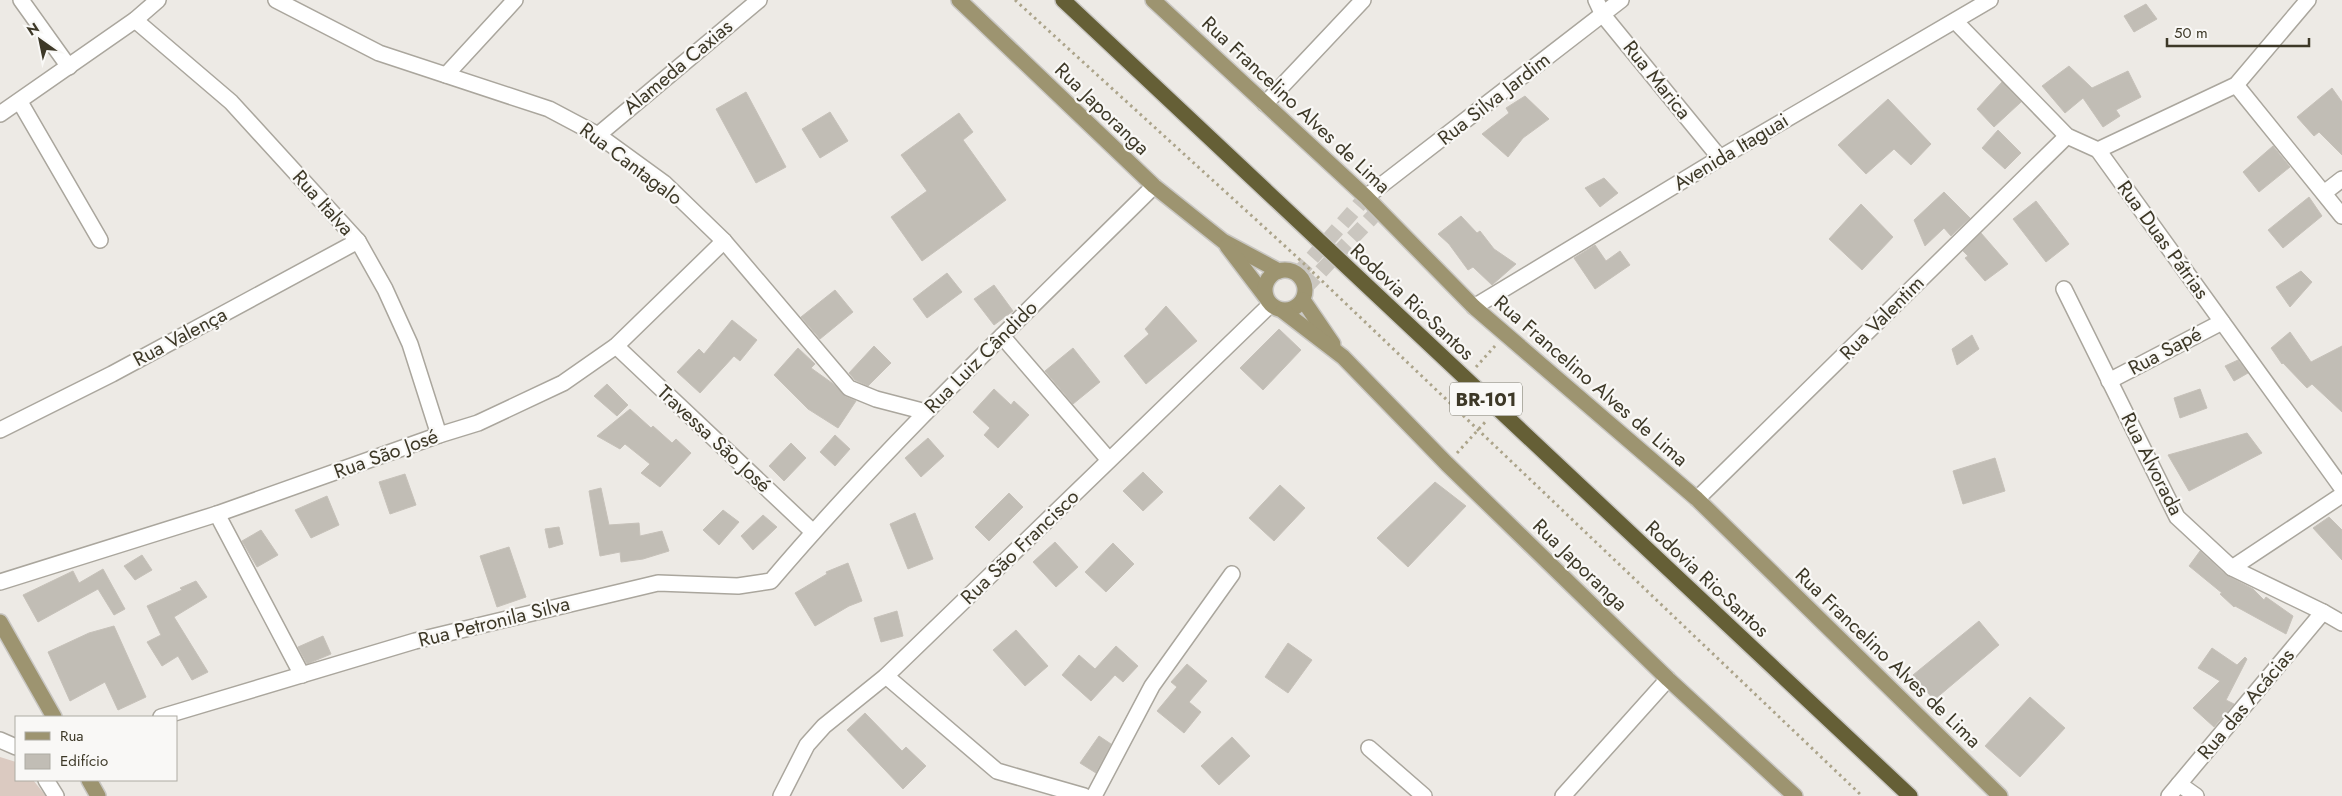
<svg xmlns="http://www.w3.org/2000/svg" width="2342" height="796" font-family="Jost,sans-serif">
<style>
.green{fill:#dbcac1}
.building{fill:#c1bdb5;stroke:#c6c1b9}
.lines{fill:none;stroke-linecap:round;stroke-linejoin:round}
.major-tunnel{stroke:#cac6bf;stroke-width:15;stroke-dasharray:15 8;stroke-linecap:butt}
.minor-casing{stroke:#aaa69d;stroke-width:18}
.major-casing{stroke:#c9c7c3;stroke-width:18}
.highway-casing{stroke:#c9c7c3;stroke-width:18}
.path{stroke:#aca48a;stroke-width:3;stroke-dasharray:2.5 4;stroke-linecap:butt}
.minor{stroke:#fff;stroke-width:15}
.major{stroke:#9d9470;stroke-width:15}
.highway{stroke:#655f36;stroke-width:15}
.labels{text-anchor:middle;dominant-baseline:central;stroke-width:4.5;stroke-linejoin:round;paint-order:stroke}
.shield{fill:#f9f8f6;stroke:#757265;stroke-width:1}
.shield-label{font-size:19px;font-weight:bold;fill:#3d3827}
.street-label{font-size:20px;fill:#3d3827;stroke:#f9f8f6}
</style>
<rect width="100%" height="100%" fill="#edeae5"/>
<path class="green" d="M0,757l16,5v18h17l13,16h-46z"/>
<g class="building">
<path d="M2146,4l11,15 -23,13 -10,-16z"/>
<path d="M2069,66l23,22 36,-17 13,26 -25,13 4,6 -17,11 -20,-29 -18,15 -23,-27z"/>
<path d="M2002,82l19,20 -27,25 -17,-18z"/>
<path d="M2332,88l10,14v53l-23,-23 -5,4 -17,-19z"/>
<path d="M746,92l40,75 -30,16 -40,-74z"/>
<path d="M1525,96l24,23 -26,19 -15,19 -26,-23 27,-21 -3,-5z"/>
<path d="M1888,99l43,45 -20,21 -17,-16 -28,25 -28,-29z"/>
<path d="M830,112l18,29 -28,17 -18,-29z"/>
<path d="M959,113l14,19 -10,8 43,60 -84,61 -31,-44 36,-26 -26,-36z"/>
<path d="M1998,130l23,23 -16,16 -23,-21z"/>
<path d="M2273,146l17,21 -31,25 -16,-20z"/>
<path d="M1604,178l14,15 -18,14 -15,-19z"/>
<path d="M1944,192l26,26 -19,18 -7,-8 -19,18 -11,-26z"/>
<path d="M2309,197l13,19 -39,32 -15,-18z"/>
<path d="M2036,201l33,43 -23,18 -33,-43z"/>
<path d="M1861,204l32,33 -31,33 -33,-31z"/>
<path d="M1461,216l16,17 3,-2 14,18 22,15 -24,21 -19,-18 -5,3 -19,-26 -11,-10z"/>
<path d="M1981,233l27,31 -23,17 -20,-23 3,-2 -5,-5z"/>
<path d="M1595,245l11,16 14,-10 10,14 -35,24 -21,-31z"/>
<path d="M2301,271l11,11 -22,25 -14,-20z"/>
<path d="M947,273l15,19 -35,26 -14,-19z"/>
<path d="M994,285l19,26 -19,14 -20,-26z"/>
<path d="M835,290l18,22 -33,27 -19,-22z"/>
<path d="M1166,306l31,35 -51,43 -22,-28 25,-22 -4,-5z"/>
<path d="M732,320l25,20 -17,21 -6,-5 -34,37 -23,-21 22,-23 5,5z"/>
<path d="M1279,329l22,21 -38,40 -23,-22z"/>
<path d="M2290,332l21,30 31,-16v66l-30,-28 -5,4 -24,-25 -1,1 -11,-16z"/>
<path d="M1972,335l7,14 -22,16 -5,-16z"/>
<path d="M874,346l17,17 -23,23 -13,-6 -6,-7z"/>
<path d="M798,348l17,16 -4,4 21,15 13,13 11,5 -18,27 -30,-19 -34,-34z"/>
<path d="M1073,348l27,34 -27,22 -28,-33z"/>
<path d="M2238,360l10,13 -14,8 -9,-15z"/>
<path d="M607,384l21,21 -11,11 -23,-20z"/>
<path d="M994,389l17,16 3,-4 15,14 -31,33 -14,-13 6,-7 -17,-16z"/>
<path d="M2200,389l7,19 -27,10 -6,-20z"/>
<path d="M630,409l21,19 2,-2 19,17 4,-4 15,14 -31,34 -19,-14 9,-9 -25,-20 -5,5 -23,-13z"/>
<path d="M2247,433l15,20 -73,38 -21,-36z"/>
<path d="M835,435l15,14 -15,17 -15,-14z"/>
<path d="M928,438l16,18 -23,21 -16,-19z"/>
<path d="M791,443l15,15 -22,23 -15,-15z"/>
<path d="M1995,458l10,33 -42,13 -10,-33z"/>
<path d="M1143,472l20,20 -20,19 -20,-20z"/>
<path d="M405,474l11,31 -26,9 -11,-32z"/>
<path d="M1435,482l31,24 -58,61 -31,-29z"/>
<path d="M1280,485l25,23 -31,33 -25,-23z"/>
<path d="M601,488l8,37 30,-2 1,13 22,-5 7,20 -26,8 -22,3 -1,-10 -20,4 -11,-65z"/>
<path d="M1009,493l14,14 -34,34 -14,-14z"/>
<path d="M327,496l12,29 -28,13 -16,-28z"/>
<path d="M723,510l16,12 -20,23 -16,-15z"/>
<path d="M915,513l18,46 -25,10 -18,-45z"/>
<path d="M763,515l14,12 -24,23 -12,-14z"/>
<path d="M2329,517l13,13v30l-29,-32z"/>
<path d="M559,527l4,17 -14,4 -4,-19z"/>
<path d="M261,530l17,25 -21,12 -15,-26z"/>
<path d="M1055,542l23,25 -22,20 -23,-25z"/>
<path d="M1113,543l21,21 -28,28 -21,-20z"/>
<path d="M509,547l17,50 -29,10 -17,-51z"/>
<path d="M2200,551l26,24 27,14 11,11 2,-3 27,19 -7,18 -51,-28 -1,1 -14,-13 2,-1 -33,-27z"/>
<path d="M142,555l10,15 -17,10 -11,-14z"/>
<path d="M848,563l14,38 -13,5 -34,20 -20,-33 32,-19 -1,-2z"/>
<path d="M103,569l22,40 -11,6 -16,-26 -60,33 -15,-27 50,-24 6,12z"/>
<path d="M196,581l11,16 -33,20 34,55 -16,8 -14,-24 -16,10 -15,-24 14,-7 -14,-29 35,-16 -2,-2z"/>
<path d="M897,611l6,25 -22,6 -7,-24z"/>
<path d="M1979,621l20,24 -65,55 -21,-25z"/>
<path d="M114,626l32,71 -28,13 -13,-28 -35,19 -22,-49 41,-19z"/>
<path d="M1016,630l32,36 -23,20 -32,-36z"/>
<path d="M323,636l8,18 -24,10 -9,-17z"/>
<path d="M1288,643l24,17 -24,33 -23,-16z"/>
<path d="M1116,646l22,20 -15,16 -8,-7 -24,26 -29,-26 17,-20 16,14z"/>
<path d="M2212,648l25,17 8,-8 2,2 -21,41 8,4 -20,23 -21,-19 27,-27 -22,-13z"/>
<path d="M1187,664l20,17 -18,21 12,10 -17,21 -27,-22 20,-24 -6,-5z"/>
<path d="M2030,697l35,31 -45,49 -35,-31z"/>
<path d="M865,713l37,38 4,-4 20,19 -23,23 -56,-59z"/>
<path d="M1099,736l12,8 -15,29 -16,-10z"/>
<path d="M1232,737l18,19 -31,29 -18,-19z"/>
</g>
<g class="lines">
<g class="major-tunnel">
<path d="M1297,275l69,-78"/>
<path d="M1305,288l74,-78"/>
</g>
<g class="minor-casing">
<g id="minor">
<path d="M21,0l48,67"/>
<path d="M276,0l103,53 170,56 49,26 66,48 60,58 125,147 27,11 50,13"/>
<path d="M1596,0l7,15 117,143"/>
<path d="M135,20l96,82 127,139 27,48 25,55 29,91"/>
<path d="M1955,21l112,115 31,14 244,338"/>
<path d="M446,75l69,-75"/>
<path d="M2236,85l106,131"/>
<path d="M20,102l80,138"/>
<path d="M1265,104l98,-104"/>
<path d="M0,114l135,-94 23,-20"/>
<path d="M598,135l161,-135"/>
<path d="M2098,150l138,-65 72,-85"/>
<path d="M2324,193l18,-14"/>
<path d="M1366,197l255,-197"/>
<path d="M2064,289l113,228 55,51 91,44 19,11"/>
<path d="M1474,307l246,-149 270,-158"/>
<path d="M1002,336l107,124"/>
<path d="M616,346l197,186"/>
<path d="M2109,381l113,-59"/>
<path d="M0,430l112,-56 246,-133"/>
<path d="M1697,499l370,-363"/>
<path d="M217,514l85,161"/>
<path d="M2232,568l110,-73"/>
<path d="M0,582l217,-68 222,-79 39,-12 85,-40 53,-37 108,-105"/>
<path d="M886,676l111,95 87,25"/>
<path d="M161,717l254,-76 243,-58 80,3 33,-5c119,-140 253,-266 383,-395"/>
<path d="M0,740l16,7"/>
<path d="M1369,748l55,48"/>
<path d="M46,780l10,16"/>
<path d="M2179,784l17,12"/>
<path d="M781,796l26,-51 17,-19 62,-50 384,-371"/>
<path d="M1094,796l58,-110 80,-112"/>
<path d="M1563,796l105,-117"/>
<path d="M2169,796l154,-184"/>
</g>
</g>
<g class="major-casing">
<g id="major">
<path d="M959,0l195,186 69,55 56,30"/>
<path d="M1153,0l213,197 108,110 223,192 303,297"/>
<path d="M1227,246l38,50"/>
<circle cx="1285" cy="290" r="20"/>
<path d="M1303,300l30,44"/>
<path d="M1283,311l60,46 104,107 221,215 127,117"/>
<path d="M0,622l54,95"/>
<path d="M89,780l9,16"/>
</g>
</g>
<g class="highway-casing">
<path id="highway" d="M1063,0l847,796"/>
</g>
<g class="path">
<path d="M1015,0l283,258 564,538"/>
<path d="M1476,367l19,-21"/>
<path d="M1457,453l30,-33"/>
</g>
<use href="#minor" class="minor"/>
<use href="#major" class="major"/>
<use href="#highway" class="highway"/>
</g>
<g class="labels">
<rect class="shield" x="1450" y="382.5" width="72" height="33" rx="4"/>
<g class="shield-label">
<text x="1486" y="399">BR-101</text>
</g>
<g class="street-label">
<text transform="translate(678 67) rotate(-40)">Alameda Caxias</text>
<text transform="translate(1657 80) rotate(51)">Rua Marica</text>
<text transform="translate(1494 99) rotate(-38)">Rua Silva Jardim</text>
<text transform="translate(1296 105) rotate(43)">Rua Francelino Alves de Lima</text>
<text transform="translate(1102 109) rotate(44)">Rua Japoranga</text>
<text transform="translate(1731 152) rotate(-31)">Avenida Itaguai</text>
<text transform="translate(631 164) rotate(37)">Rua Cantagalo</text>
<text transform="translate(323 203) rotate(48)">Rua Italva</text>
<text transform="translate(2163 240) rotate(54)">Rua Duas Pátrias</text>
<text transform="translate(1412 302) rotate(43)">Rodovia Rio-Santos</text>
<text transform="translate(1882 318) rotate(-45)">Rua Valentim</text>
<text transform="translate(180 337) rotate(-28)">Rua Valença</text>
<text transform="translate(2165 351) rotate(-28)">Rua Sapé</text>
<text transform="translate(981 357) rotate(-45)">Rua Luiz Cândido</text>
<text transform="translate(1591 381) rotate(41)">Rua Francelino Alves de Lima</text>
<text transform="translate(714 439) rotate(43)">Travessa São José</text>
<text transform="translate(386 454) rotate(-20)">Rua São José</text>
<text transform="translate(2152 464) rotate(63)">Rua Alvorada</text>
<text transform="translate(1020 547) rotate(-44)">Rua São Francisco</text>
<text transform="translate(1580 565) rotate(44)">Rua Japoranga</text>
<text transform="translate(1707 579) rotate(43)">Rodovia Rio-Santos</text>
<text transform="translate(494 622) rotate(-14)">Rua Petronila Silva</text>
<text transform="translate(1888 658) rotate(44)">Rua Francelino Alves de Lima</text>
<text transform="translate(2246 704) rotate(-50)">Rua das Acácias</text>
</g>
</g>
<rect x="15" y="716" width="162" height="65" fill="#f9f8f6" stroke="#aeaba3"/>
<rect x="25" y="732" width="25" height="8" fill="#9d9470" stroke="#aeaba3"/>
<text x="60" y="741" font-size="15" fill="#3d3827">Rua</text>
<rect x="25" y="754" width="25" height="15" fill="#c1bdb5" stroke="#aeaba3"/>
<text x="60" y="766" font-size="15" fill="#3d3827">Edifício</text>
<g transform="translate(40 40) rotate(327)" stroke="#f9f8f6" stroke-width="4" paint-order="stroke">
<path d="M0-4L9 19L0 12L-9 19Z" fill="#3d3827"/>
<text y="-8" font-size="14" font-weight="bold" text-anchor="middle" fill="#3d3827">N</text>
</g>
<path d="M2167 38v8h142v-8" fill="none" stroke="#3d3827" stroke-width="2.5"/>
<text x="2174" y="38" font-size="15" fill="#3d3827" stroke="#f9f8f6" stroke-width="4" paint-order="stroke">50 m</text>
</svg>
